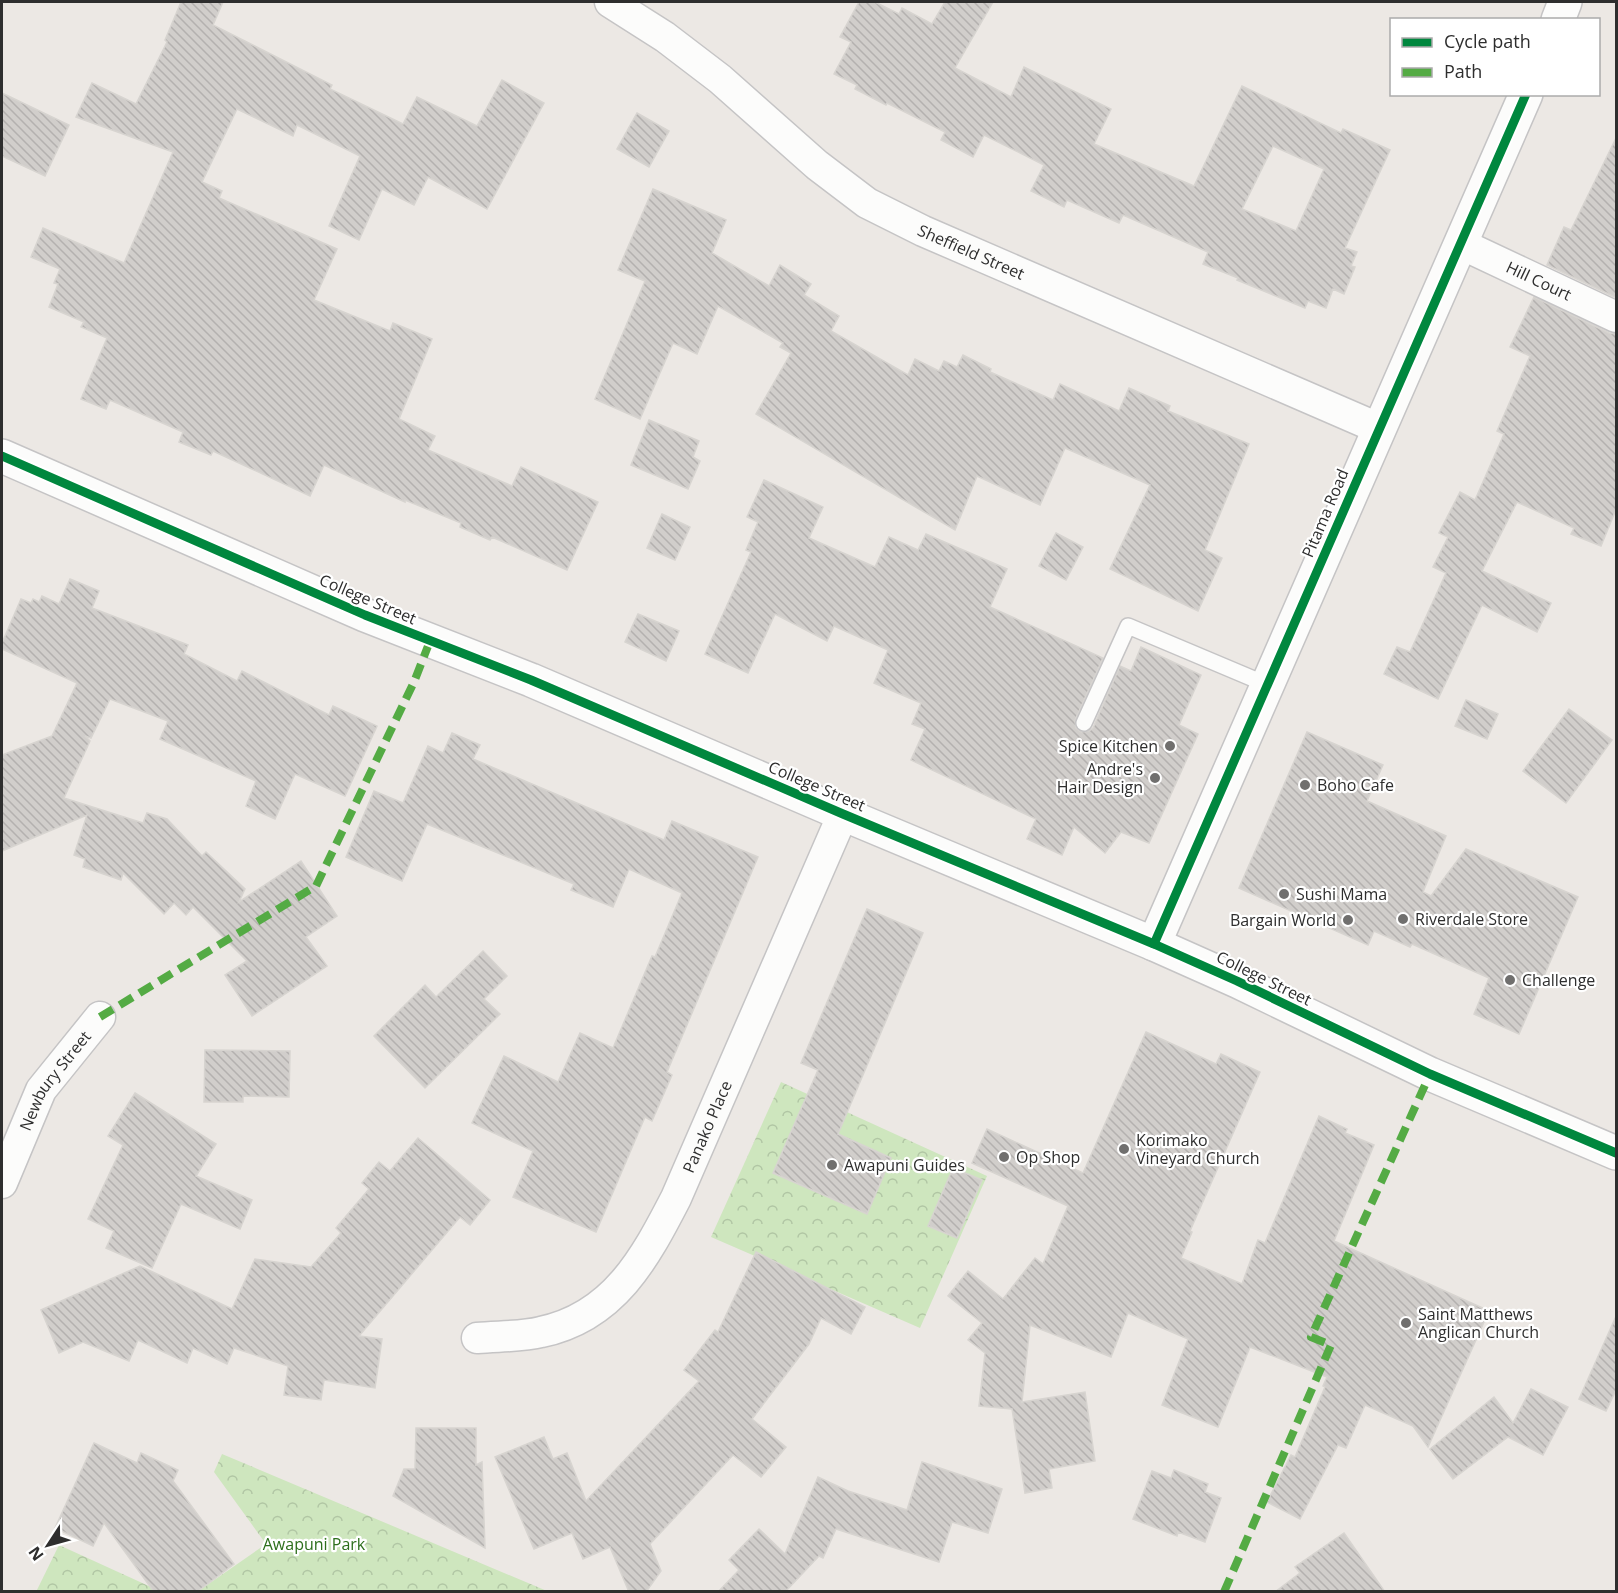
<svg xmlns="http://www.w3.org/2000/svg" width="1618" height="1593" font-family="'Open Sans',sans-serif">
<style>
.forest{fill:url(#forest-crowns)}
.building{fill:url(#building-back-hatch);stroke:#d7d4d0;stroke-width:1.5;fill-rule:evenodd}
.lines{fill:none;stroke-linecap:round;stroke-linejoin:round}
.lane-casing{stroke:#c5c4c5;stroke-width:18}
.street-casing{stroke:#c5c4c5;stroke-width:33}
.secondary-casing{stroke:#c5c4c5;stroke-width:36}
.lane{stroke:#fcfcfb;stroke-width:15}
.street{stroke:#fcfcfb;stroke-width:30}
.secondary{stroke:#fcfcfb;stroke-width:33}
.quiet{stroke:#54ab44;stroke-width:8;stroke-dasharray:15 8;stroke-linecap:butt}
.cycleway-casing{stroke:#fff;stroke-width:13}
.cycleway{stroke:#00873e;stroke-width:9}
.poi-dot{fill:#706f6e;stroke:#fff;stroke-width:2}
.labels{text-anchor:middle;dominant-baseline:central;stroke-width:4.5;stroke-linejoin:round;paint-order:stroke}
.street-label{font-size:16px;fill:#2e2e2e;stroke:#fff}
.poi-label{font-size:16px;fill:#2e2e2e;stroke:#fff;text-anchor:start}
.park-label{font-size:16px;fill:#2c6e1b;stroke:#fff}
</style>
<defs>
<pattern id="forest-crowns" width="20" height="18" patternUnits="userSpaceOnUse" patternTransform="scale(1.5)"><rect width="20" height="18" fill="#cee6be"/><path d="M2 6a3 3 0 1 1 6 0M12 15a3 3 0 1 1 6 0" fill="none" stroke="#b1c6a4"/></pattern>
<pattern id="building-back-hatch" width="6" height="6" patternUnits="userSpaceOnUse" patternTransform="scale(1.5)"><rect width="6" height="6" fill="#d1cecb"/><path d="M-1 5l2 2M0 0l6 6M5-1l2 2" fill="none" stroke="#b4b1af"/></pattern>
</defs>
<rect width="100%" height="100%" fill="#ece8e4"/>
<g class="forest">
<path d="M781,1082l206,94 -67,152 -209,-91z"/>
<path d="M222,1454l325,137 -350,1 69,-48 -52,-72z"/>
<path d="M59,1545l92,42 3,5h-118z"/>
</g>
<g class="building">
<path d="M181,2h42l-10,23 119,60 -2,4 73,35 14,-27 60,29 25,-46 42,23 -57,106 -59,-32 -14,28 -32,-16 -23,51 -30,-14 31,-70 -63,-31 -4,11 -56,-27 -35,73 20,9 -3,7 118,51 -23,51 76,31 3,-8 39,16 -33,80 36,17 -7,14 84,36 9,-19 77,35 -31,68 -75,-33 -2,3 -30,-13 1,-4 -56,-23v2l-81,-37 -14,31 -97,-45 -2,4 -32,-13 4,-10 -73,-32 -4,9 -25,-10 26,-61 -26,-11 3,-5 -35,-15 9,-23 -4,-1 6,-14 -29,-12 12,-29 81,35 49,-111 -97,-35 16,-34 44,21 31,-62 -2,-2z"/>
<path d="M859,2h16l24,12 3,-6 30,16 13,-22h48l-38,66 56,29 13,-30 87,42 -17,35 100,42 48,-100 99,47 2,-4 47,21 -45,98 12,4 -6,14 4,1 -11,27 -11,-5 -7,19 -18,-7 -3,7 -68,-28 1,-2 -35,-14 5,-12 -85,-37 -4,8 -52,-23 -3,7 -33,-16 13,-26 -60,-30 -11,22 -32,-17 4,-8 -58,-29 -1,2 -31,-16 2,-4 -23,-11 17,-32 -11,-5zM1273,146l51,23 -28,62 -54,-22z"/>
<path d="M2,93l67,32 -24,51 -43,-20z"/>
<path d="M637,113l32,18 -20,36 -32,-18z"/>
<path d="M1617,136v162l-70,-33 17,-38 7,3z"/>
<path d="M653,189l73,31 -14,33 57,33 11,-21 31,19 -7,11 35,21 -8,15 77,44 7,-16 24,12 5,-10 13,6 6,-12 28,14 -1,3 63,28 7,-16 59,27 10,-23 41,18 -2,5 81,33 -44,106 17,8 -24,53 -88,-42 40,-84 -85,-37 -25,57 -63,-29 -22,54 -199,-116 35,-61 -11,-6 3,-4 -65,-37 -21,48 -24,-11 -33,76 -45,-20 50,-118 -27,-11z"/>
<path d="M1534,297l75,36 8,1v173l-16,39 -30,-12 3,-6 -57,-26 -35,69 69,32 -14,29 -55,-27 -44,94 -54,-25 13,-27 13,5 36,-79 -13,-6 15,-30 -9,-4 21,-41 15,8 29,-66 -7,-3 33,-75 -20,-9z"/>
<path d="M649,420l50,21 -6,16 7,4 -12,28 -57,-24z"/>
<path d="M764,480l59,27 -14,31 66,29 14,-30 29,13 8,-16 81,35 -17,38 113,51 -28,62 1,8 5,4 8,-1 4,-3 27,-62 11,5 10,-24 60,28 -22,50 19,9 -49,109 -28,-11 -16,21 -31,-26 -12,28 -35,-16 9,-20 -125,-59 14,-31 -13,-5 9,-21 -47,-20 14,-33 -54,-24 -7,15 -52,-27 -27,59 -43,-19 46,-102 -5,-2 12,-28 -11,-5z"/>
<path d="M662,514l28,13 -15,33 -28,-12z"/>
<path d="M1056,533l27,14 -17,33 -27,-14z"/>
<path d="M70,579l29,12 -7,17 96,37 -4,9 53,27 5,-10 87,44 4,-9 44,20 -32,70 -50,-22 -20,45 -29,-13 10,-25 -96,-42 8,-18 -58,-22 -19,39 -6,-2 5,5 -26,57 79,25 4,-10 20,6 35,37 4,-4 39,37 -6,13 62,-41 36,55 -31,21 21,29 -75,50 -27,-41 22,-14 -54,-54 -7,8 -12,-12 -10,11 -41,-41 -2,7 -38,-13 2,-8 -11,-4 13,-40 -85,36v-96l50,-19 25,-53 -75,-34v-6l19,-44 10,4 2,-4 6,3 3,-6 17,8z"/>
<path d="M638,614l41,17 -13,30 -41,-19z"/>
<path d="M1466,700l32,14 -11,25 -32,-13z"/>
<path d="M1569,709l43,31 -46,63 -43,-32z"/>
<path d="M1307,732l76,33 -16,36 79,35 -23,56 8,4 35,-47 112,48 -59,137 -45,-20 15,-36 -77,-34 -2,3 -36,-16 -6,14 -129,-57z"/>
<path d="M452,733l28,12 -7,14 191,81 8,-19 86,36 -91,215 5,3 -20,46 -7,-4 -49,115 -83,-35 20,-46 -61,-28 32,-67 54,26 22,-49 33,15 39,-92 3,1 27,-64 -53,-24 -16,38 -42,-17 3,-6 -147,-60 -25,57 -56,-24 28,-66 29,12 25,-57 15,7z"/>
<path d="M867,909l56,24 -85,201 53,24 -24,56 -94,-41 45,-103 -17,-7z"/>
<path d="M483,951l24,25 -23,23 16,15 -75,74 -51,-52 51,-51 11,12z"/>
<path d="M1146,1032l70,32 5,-10 39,18 -70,159 2,1 -11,26 61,26 16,-44 7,3 54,-127 28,13 -2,4 29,12 -40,96 155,70 -61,136 -15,-21 -48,-21 -19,43 -8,-3 -38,74 -33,-17 24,-47 4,2 30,-70 -2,-1 4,-9 -77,-30 -32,80 -56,-22 26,-66 -60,-26 -17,44 -81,-32 -8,77 63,-10 10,69 -46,8 3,19 -27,5 -13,-84 -33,-3 6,-53 -17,-13 14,-17 -34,-27 20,-25 35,28 32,-41 8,6 25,-58 -96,-43 15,-34 96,44z"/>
<path d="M205,1050l85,1 -1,46 -46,-1v6h-39z"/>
<path d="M135,1093l81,51 -20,32 56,24 -12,29 -59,-25 -29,64 -46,-20 8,-17 -26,-12 35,-74 -15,-9z"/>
<path d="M418,1138l72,62 -20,25 -10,-8 -101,119 23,3 -7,49 -51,-8 -3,20 -37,-5 4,-29 -54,-18 -7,16 -34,-16 -6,15 -49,-23 -9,21 -46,-19 -24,11 -18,-43 99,-44 92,43 23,-50 56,8 30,-34 -5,-5 33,-39 -7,-6 17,-21 11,9z"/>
<path d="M953,1168l29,12 -25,58 -29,-12z"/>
<path d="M756,1252l109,55 -14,27 -30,-16 -12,26 -57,75 34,28 -25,30 -28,-22 -83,89 11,27 -15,21h-17l-19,-45 -27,12 -11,-26 -38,16 -39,-92 49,-20 9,22 14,-6 19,48 113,-120 -15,-11 31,-40 3,2z"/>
<path d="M1617,1314v74l-11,23 -27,-12z"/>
<path d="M1531,1389l37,18 -25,48 -35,-18 -55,42 -23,-30 64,-52 19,26z"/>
<path d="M416,1428h60v37l6,-3 3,86 -92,-52 11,-27h11z"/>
<path d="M94,1443l43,20 4,-10 37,17 -5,11 61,83 -37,28h-43l-50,-69 -11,23 -38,-18z"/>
<path d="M922,1462l80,27 -14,44 -36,-11 -13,40 -103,-33 -13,29 -4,-2 -34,36h-67l21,-22 -10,-10 30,-31 26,25 33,-77 30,14 59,19z"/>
<path d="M1174,1470l34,14 -3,8 16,6 -16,44 -27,-10 -1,4 -44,-17 19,-48 19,7z"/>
<path d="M1344,1533l41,59h-110l25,-19 -5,-6z"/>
</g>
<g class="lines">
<g class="lane-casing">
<path id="lane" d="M1084,723l44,-97 140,59"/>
</g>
<g class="street-casing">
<g id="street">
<path id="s1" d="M610,2l55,35 55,42 97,86 50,38 56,28 455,197"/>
<path id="s2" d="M1461,244l155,73"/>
<path id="s3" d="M2,1183l39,-93 59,-73"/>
<path id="s4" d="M477,1338c21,-2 44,-1 64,-6 73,-15 104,-74 135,-134l167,-384"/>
</g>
</g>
<g class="secondary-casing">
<g id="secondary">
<path d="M1558,20l7,-18"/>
<path d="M2,456l363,159 166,65 312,134 311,130 83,37 193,93 186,79"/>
<path d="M1154,944l372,-850"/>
</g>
</g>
<use href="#lane" class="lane"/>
<use href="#street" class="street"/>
<use href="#secondary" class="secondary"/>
<g class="quiet">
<path d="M100,1017l216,-131 98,-204 16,-41"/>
<path d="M1224,1592l107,-247 -20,-8 119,-263"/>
</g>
<g class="cycleway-casing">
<g id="cycleway">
<path d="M2,456l363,159 166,65 312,134 311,130 83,37 193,93 186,79"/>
<path d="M1154,944l372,-850"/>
</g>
</g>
<use href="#cycleway" class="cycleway"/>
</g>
<g class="poi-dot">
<circle cx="1170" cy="746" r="6"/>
<circle cx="1155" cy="778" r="6"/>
<circle cx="1305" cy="785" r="6"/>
<circle cx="1284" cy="894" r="6"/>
<circle cx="1403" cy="919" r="6"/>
<circle cx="1348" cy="920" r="6"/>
<circle cx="1510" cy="980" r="6"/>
<circle cx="1124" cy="1149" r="6"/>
<circle cx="1004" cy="1157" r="6"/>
<circle cx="832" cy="1165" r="6"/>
<circle cx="1406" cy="1323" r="6"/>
</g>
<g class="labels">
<g class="street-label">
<text stroke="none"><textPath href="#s1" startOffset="442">Sheffield Street</textPath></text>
<text stroke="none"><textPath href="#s2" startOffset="86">Hill Court</textPath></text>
<text transform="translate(1325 513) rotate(-67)">Pitama Road</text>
<text transform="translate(368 599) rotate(23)">College Street</text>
<text transform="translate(817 786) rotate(23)">College Street</text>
<text transform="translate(1264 978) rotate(26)">College Street</text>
<text stroke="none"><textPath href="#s3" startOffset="116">Newbury Street</textPath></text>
<text stroke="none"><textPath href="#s4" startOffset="340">Panako Place</textPath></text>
</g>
<g class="poi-label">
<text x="1158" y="746" text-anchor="end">Spice Kitchen</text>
<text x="1143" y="769" text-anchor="end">Andre's<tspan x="1143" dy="18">Hair Design</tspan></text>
<text x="1317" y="785">Boho Cafe</text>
<text x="1296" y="894">Sushi Mama</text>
<text x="1415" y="919">Riverdale Store</text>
<text x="1336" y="920" text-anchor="end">Bargain World</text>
<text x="1522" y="980">Challenge</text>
<text x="1136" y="1140">Korimako<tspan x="1136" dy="18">Vineyard Church</tspan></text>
<text x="1016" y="1157">Op Shop</text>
<text x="844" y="1165">Awapuni Guides</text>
<text x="1418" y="1314">Saint Matthews<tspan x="1418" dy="18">Anglican Church</tspan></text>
</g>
<g class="park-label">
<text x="314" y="1544">Awapuni Park</text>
</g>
</g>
<rect width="1618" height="1593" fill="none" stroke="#2e2e2e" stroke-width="6"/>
<rect x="1390" y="18" width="210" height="78" fill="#ffffff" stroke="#ababab" stroke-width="1.5"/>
<rect x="1402" y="38" width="30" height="9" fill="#00873e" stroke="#ababab" stroke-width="1.5"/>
<text x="1444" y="48" font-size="18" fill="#2e2e2e">Cycle path</text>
<rect x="1402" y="68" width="30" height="9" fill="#54ab44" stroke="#ababab" stroke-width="1.5"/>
<text x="1444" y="78" font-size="18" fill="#2e2e2e">Path</text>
<g transform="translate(48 1545) rotate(234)" stroke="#ffffff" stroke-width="4.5" paint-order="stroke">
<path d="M0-4.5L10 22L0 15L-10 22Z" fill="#2e2e2e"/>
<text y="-9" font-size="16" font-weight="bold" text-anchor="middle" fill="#2e2e2e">N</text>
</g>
</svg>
